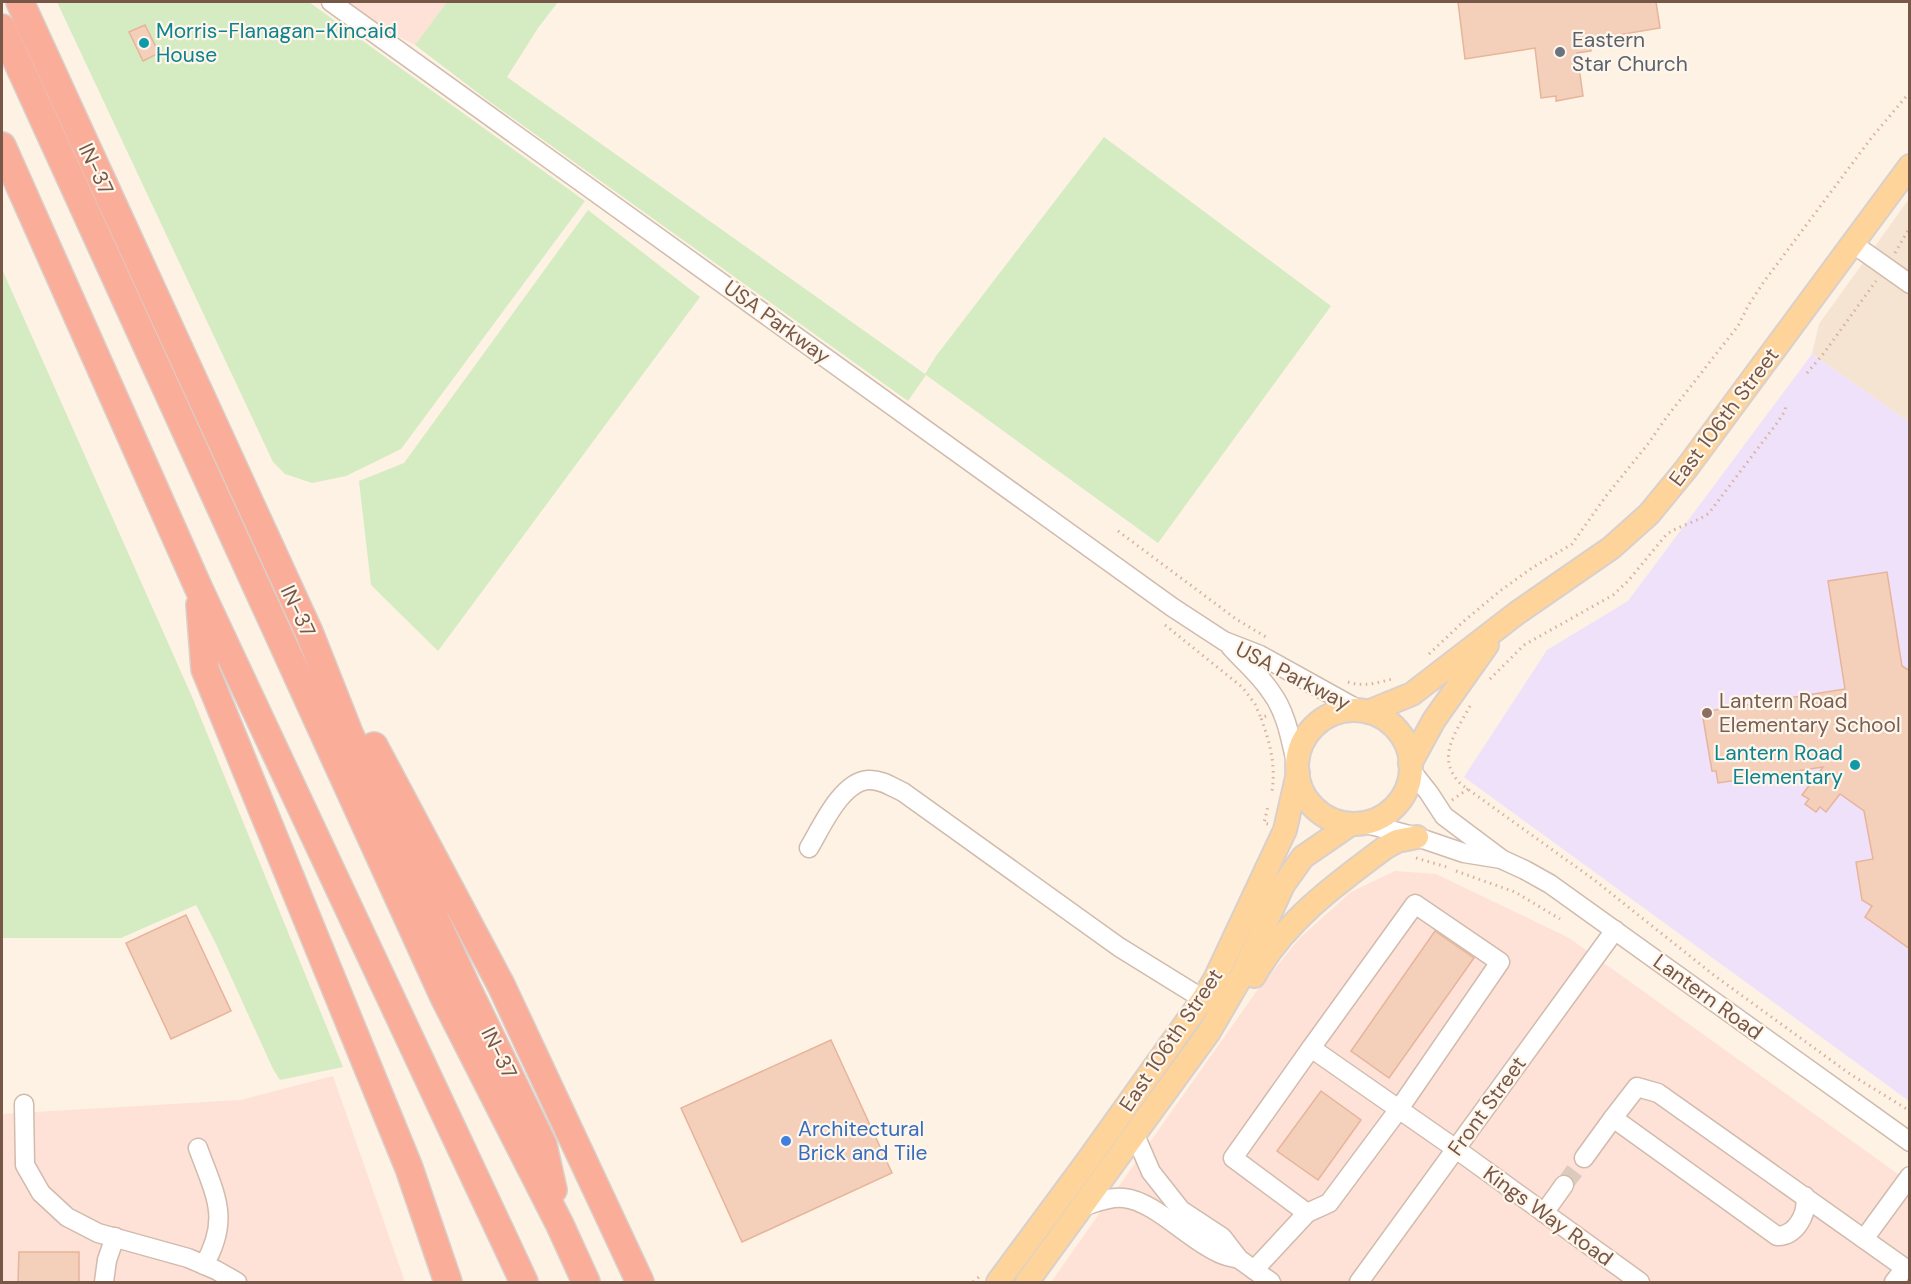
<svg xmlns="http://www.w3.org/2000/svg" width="1911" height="1284" font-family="'DM Sans',sans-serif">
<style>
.residential{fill:#f5e4d2}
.commercial{fill:#fee1d7}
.education{fill:#efe1fa}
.green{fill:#d5ecc2}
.building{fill:#f4cfba;stroke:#e7b49a;stroke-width:1.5}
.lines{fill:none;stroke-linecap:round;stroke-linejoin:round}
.minor-tunnel{stroke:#dccbbd;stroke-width:18;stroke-dasharray:18 9;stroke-linecap:butt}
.minor-casing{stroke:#d1bbac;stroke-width:21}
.major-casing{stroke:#d9d0cc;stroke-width:26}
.highway-casing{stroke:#d9d0cc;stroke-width:30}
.path{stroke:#d9b29d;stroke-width:3;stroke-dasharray:1.5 4.5;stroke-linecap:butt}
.minor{stroke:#fff;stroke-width:18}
.major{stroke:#ffd49a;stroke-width:22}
.highway{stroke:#faad98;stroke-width:27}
.culture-dot{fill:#0f9aa8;stroke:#fff6eb;stroke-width:2}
.worship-dot{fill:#6b7280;stroke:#fff6eb;stroke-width:2}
.education-dot{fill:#8d6e63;stroke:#fff6eb;stroke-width:2}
.shop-dot{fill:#3f7fe0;stroke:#fff6eb;stroke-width:2}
.labels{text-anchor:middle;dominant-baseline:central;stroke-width:4.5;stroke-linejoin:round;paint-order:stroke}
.culture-label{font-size:21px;fill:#0d838f;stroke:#fff6eb;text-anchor:start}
.worship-label{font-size:21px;fill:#5b616d;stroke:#fff6eb;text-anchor:start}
.street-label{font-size:21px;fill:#775748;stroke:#fff6eb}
.education-label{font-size:21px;fill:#785e54;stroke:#fff6eb;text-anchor:start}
.shop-label{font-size:21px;fill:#366cbe;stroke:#fff6eb;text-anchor:start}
</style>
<rect width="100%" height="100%" fill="#fdf2e4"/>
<path class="residential" d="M1909,199v223l-97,-68 7,-30z"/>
<g class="commercial">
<path d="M347,2h100l-32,43 -25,-13z"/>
<path d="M1395,871l41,3 133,64 340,244v100h-858l210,-297 39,-47 51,-46z"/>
<path d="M333,1076l72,206h-403v-168l239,-14z"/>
</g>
<path class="education" d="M1812,354l97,68v679l-445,-324 83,-127 81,-49z"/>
<g class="green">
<path d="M57,2h252l276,199 -184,248 -55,27 -34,7 -27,-9 -12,-12z"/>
<path d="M447,2h111l-20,26 -31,49 418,297 11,-18 168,-219 227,169 -173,237 -232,-168 -18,26 -422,-302 -71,-54z"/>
<path d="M588,210l112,87 -262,354 -67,-66 -12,-104 45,-18z"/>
<path d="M2,269l191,430 150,368 -63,13 -7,-11 -57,-125 -20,-39 -75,33h-119z"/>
</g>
<g class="building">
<path d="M1458,2h198l4,26 -72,12 3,11 -14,2 6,43 -27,5v-5l-15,2 -6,-50 -70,11z"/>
<path d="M145,25l14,28 -16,8 -14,-29z"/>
<path d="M1887,572l15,94 8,5v278l-45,-32 7,-11 -10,-6 -6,-38 17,-3 -9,-48 -24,-17 -14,18 -6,-5 -4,5 -11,-8 4,-5 -7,-4 21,-28 -105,16 -2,-12h-4l-10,-59 143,-23 -17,-108z"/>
<path d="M186,915l45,96 -60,28 -45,-96z"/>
<path d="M1435,931l39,27 -85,120 -38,-27z"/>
<path d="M831,1040l61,133 -150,69 -61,-134z"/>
<path d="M1321,1091l40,29 -43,60 -41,-29z"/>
<path d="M19,1252h60v30h-61z"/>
</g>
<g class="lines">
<path class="minor-tunnel" d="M1564,1185l20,-27"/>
<g class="minor-casing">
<g id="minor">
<path d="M331,2l841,605 52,34 36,14 101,56"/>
<path d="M1852,243l58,41"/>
<path d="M1230,646c13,15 30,29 41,46 16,21 20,50 26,75"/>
<path d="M1410,769l19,24 15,23 56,42"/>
<path d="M1363,823l54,14 47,16 37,6 24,11 25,14 360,258"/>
<path d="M809,848c12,-20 32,-66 59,-68 13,-1 24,7 35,12l216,155 84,52"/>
<path d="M24,1104l1,61 16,28 26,24 31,16 90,25 28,12 21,12"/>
<path d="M1135,1135l16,37 30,38 41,27 17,22 32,23"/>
<path d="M198,1148c17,47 33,70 6,117"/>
<path d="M1584,1158l29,-40"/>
<path d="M1805,1196c3,18 -9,40 -28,40l-164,-118 24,-31 21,6 206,146"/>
<path d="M1082,1207c13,-4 28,-11 42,-9 30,3 64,41 93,54 6,4 15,5 22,7"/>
<path d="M1307,1213l-74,-55 78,-110"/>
<path d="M1544,1213l20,-28"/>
<path d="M1254,1270l53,-57 22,-10 70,-94 101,-147 -85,-58 -104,144 145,101 184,133"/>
<path d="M104,1282l3,-22 8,-23"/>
<path d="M1359,1282l256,-352"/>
<path d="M1894,1282l11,-14 -41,-29 46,-63"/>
</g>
</g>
<g class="major-casing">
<g id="major">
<circle cx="1354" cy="767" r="57"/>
<path d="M1368,712l44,-18 105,-81 94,-65 38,-34 37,-45 224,-303"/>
<path d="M1410,764l24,-44 53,-75"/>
<path d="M1254,976c31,-55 82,-92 132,-129l11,-6 20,-4"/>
<path d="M998,1282l88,-119 117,-164 12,-20 70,-149 13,-57"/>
<path d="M1027,1282l182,-250 32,-55 42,-92 20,-28 48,-33"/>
</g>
</g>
<g class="highway-casing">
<g id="highway">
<path d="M20,2l289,630 40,101 118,255 76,157 10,45"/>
<path d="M2,28l442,969 116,228 26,57"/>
<path d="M2,146l197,443 325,693"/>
<path d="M200,605l5,64 204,499 39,114"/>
<path d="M374,746l127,239 139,297"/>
</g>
</g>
<g class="path">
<path d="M1895,253l15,-26"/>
<path d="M1807,373l17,-20 52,-72"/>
<path d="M1118,531l118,88 30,18"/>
<path d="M1165,625l77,62 13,17 6,14"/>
<path d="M1429,654l35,-33 36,-30 32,-23 40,-24 34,-48 42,-52 18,-26 72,-92 10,-20 15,-23 109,-146 38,-45"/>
<path d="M1490,679l34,-34 89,-50 15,-14 38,-46c13,-10 30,-12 43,-22l68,-90 8,-12 1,-8"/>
<path d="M1348,682c14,5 30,1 44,-3"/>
<path d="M1470,706c-14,26 -36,53 -8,79l131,94 122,97 135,98 60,37"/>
<path d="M1266,716l-5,2c9,25 15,47 11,73"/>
<path d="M1452,800l16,-11"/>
<path d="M1268,824l-4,-1 4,-17"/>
<path d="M1416,858l31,9"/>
<path d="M1456,871l59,21 45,27"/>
<path d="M973,1282l6,-5"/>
</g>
<use href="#minor" class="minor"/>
<use href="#major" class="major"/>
<use href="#highway" class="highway"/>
</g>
<g class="culture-dot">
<circle cx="144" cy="43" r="6"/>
<circle cx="1855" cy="765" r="6"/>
</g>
<circle class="worship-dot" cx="1560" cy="52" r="6"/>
<circle class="education-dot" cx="1707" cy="713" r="6"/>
<circle class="shop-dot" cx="786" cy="1141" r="6"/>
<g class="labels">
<g class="culture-label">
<text x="156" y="31">Morris-Flanagan-Kincaid<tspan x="156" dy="24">House</tspan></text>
<text x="1843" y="753" text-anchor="end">Lantern Road<tspan x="1843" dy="24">Elementary</tspan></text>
</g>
<g class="worship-label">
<text x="1572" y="40">Eastern<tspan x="1572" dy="24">Star Church</tspan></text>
</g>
<g class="street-label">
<text transform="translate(96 169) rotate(65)">IN-37</text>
<text transform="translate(777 322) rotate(36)">USA Parkway</text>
<text transform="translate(1724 417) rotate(-53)">East 106th Street</text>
<text transform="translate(298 611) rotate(65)">IN-37</text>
<text transform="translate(1293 676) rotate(27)">USA Parkway</text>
<text transform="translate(1708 997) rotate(36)">Lantern Road</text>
<text transform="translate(1171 1040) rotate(-56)">East 106th Street</text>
<text transform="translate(499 1053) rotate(64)">IN-37</text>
<text transform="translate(1487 1106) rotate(-54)">Front Street</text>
<text transform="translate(1548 1216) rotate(36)">Kings Way Road</text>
</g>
<g class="education-label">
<text x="1719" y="701">Lantern Road<tspan x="1719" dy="24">Elementary School</tspan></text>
</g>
<g class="shop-label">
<text x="798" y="1129">Architectural<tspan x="798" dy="24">Brick and Tile</tspan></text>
</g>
</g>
<rect width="1911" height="1284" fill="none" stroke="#775748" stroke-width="6"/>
</svg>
